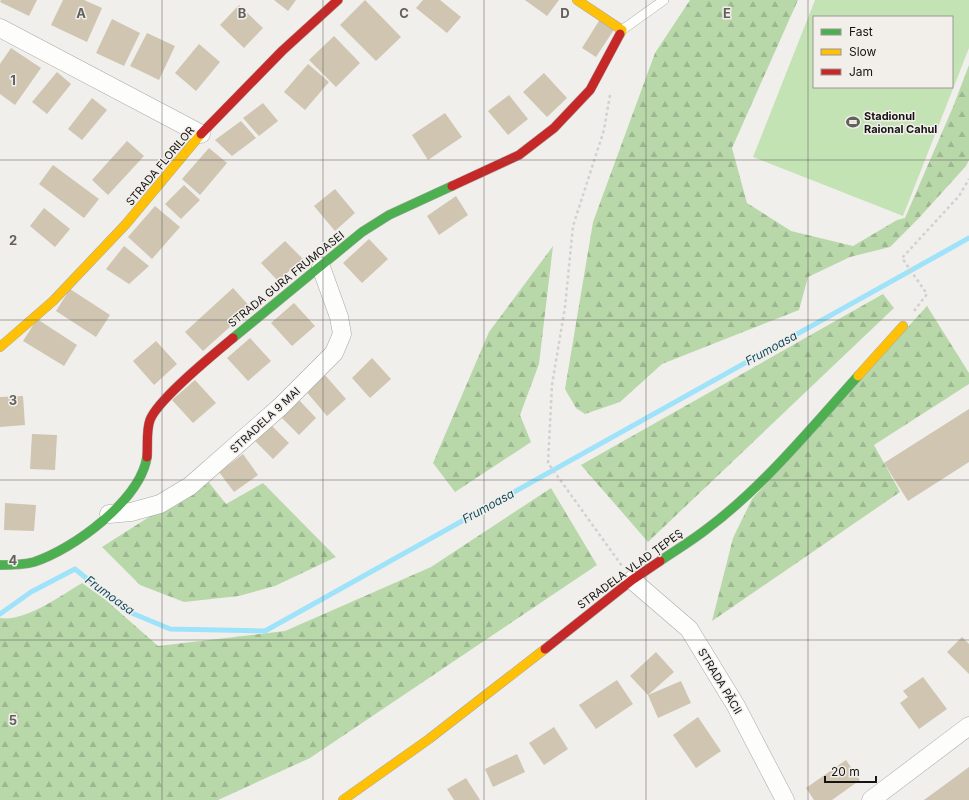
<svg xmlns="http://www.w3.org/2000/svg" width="969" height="800" font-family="Inter,sans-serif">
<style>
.forest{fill:url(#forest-firs)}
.pitch{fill:#c3e3b5;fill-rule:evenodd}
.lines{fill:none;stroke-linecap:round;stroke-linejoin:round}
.stream{stroke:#9ee3f9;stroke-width:5}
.building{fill:#cfc5b0}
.lane-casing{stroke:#aaa9a7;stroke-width:10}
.street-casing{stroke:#aaa9a7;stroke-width:19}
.fast-casing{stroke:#aaa9a7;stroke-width:10}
.slow-casing{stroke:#aaa9a7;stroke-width:10}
.jam-casing{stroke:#aaa9a7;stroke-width:10}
.path{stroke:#d2d1d1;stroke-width:2.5;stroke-dasharray:3 3;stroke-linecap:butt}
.lane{stroke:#fdfdfc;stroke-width:9}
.street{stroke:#fdfdfc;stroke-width:18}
.fast{stroke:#4caf50;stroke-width:9}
.slow{stroke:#ffc107;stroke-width:9}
.jam{stroke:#c62828;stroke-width:9}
.grid{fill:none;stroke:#62615e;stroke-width:1;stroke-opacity:0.55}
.labels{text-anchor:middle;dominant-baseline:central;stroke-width:3;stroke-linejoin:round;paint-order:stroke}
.poi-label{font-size:11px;font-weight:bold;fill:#151412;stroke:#f2efeb;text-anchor:start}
.street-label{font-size:11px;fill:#151412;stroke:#f2efeb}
.water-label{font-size:12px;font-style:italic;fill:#114c5c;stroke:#f2efeb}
.grid-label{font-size:13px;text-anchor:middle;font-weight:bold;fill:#62615e;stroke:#f2efeb;stroke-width:3;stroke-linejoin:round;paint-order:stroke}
</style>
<defs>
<pattern id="forest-firs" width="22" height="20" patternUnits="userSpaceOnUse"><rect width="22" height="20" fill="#b8d8a9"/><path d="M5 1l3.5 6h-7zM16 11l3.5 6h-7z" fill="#9db890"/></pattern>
</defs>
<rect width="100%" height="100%" fill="#f1efec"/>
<g class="forest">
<path d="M690,0h108l-66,148 15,55 44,28 62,15 44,-26 8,-2 48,-111 16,-42v95l-3,6 -48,53 -28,28 -40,10 -42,20 -9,33 -137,54 -42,38 -35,12 -9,-6 -11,-19 28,-167 62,-169z"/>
<path d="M553,246l-14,118 -19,51 11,27 -76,50 -22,-29 56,-131z"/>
<path d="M883,294l11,14 -246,234 -67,-77z"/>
<path d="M927,306l42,67v11l-95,61 26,47 -188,129 21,-83 19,-39z"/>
<path d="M207,480l19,24 37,-21 73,74 -61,29 -36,10 -55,6 -44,-17 -38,-38z"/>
<path d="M551,488l46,77 -287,193 -92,42h-218v-182c25,4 60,-22 82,-35l25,18 51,45 127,-15 146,-64z"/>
</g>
<path class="pitch" d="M815,0h154v48l-66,168 -150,-59zM814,17h138v70h-138z"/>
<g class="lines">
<path class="stream" d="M0,614l31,-22 44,-23 52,42 43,18 95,2 704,-393"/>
</g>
<g class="building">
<path d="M1,0h36l-8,16 -29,-14z"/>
<path d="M63,0h21l18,8 -15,34 -36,-17z"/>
<path d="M274,0h22l-8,11z"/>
<path d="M365,0l36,37 -25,24 -36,-36z"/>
<path d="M423,0h17l21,17 -14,16 -31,-25z"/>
<path d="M525,0h34l-12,16z"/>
<path d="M239,5l24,23 -19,20 -24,-23z"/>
<path d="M602,16l15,9 -21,32 -14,-9z"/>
<path d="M112,19l28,14 -16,33 -28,-13z"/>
<path d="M147,33l28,13 -16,34 -29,-14z"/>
<path d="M334,36l26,27 -24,24 -27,-27z"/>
<path d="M199,44l21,18 -24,29 -21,-18z"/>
<path d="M11,48l30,20 -26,37 -15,-11v-30z"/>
<path d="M308,64l21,18 -24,28 -21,-18z"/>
<path d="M57,72l14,12 -24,30 -15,-12z"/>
<path d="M544,73l23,25 -20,19 -24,-25z"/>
<path d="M509,95l19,24 -20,16 -20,-24z"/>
<path d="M92,98l15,12 -25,30 -14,-11z"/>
<path d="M263,103l15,18 -19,15 -16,-18z"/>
<path d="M445,113l17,24 -34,23 -16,-25z"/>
<path d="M241,121l15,17 -24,18 -17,-16z"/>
<path d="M127,141l17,15 -36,39 -16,-15z"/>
<path d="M209,148l18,15 -27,32 -18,-16z"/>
<path d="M53,165l46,34 -15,19 -45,-34z"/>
<path d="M184,185l16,15 -19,19 -16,-15z"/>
<path d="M335,189l20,24 -20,18 -21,-25z"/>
<path d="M456,196l12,19 -29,20 -12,-19z"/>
<path d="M155,206l25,21 -28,32 -24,-22z"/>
<path d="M44,208l26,21 -15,18 -25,-21z"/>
<path d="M369,239l19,20 -26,24 -19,-20z"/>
<path d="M285,241l18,18 -25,22 -17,-18z"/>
<path d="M124,246l25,20 -20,18 -23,-15z"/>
<path d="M233,288l18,20 -48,43 -18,-19z"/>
<path d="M70,289l40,26 -14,22 -40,-26z"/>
<path d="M294,303l21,23 -23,20 -21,-23z"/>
<path d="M37,319l40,26 -13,21 -41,-25z"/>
<path d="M250,338l21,23 -23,20 -21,-23z"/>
<path d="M156,341l21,23 -23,21 -21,-24z"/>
<path d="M372,358l19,21 -21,19 -18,-20z"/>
<path d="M324,374l22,25 -19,17 -22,-26z"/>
<path d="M195,380l21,23 -23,20 -21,-23z"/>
<path d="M23,396l2,29 -25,2v-30z"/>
<path d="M299,400l17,18 -17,17 -18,-18z"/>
<path d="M969,409v53l-61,39 -24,-38z"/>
<path d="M271,425l18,18 -16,16 -18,-18z"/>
<path d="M32,434l25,1 -2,35 -25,-1z"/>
<path d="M243,454l15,21 -24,17 -15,-20z"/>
<path d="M5,503l31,2 -2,26 -30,-1z"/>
<path d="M962,637l7,7v30l-22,-22z"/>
<path d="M656,652l18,20 -26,23 33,-14 10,22 -33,15 -10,-23 -18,-19z"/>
<path d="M923,677l24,32 -28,20 -19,-26 8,-6 -5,-6z"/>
<path d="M617,680l16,24 -37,25 -17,-24z"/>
<path d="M698,717l23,34 -25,17 -23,-33z"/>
<path d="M554,727l14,22 -24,16 -15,-22z"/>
<path d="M517,754l8,18 -32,15 -8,-18z"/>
<path d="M846,760l14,20 -28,20h-18l-8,-12z"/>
<path d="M969,767v33h-45l26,-19z"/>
<path d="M466,778l14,22h-26l-7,-11z"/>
</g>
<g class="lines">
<g class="lane-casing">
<path id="lane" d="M622,30l42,-30"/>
</g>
<g class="street-casing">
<g id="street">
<path d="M0,28l201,106"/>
<path d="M109,514l22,-2 29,-8 30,-18 90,-79 54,-54 8,-19 -3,-17 -18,-50"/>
<path d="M632,580l57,49 47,77 49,94"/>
<path d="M871,800l98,-74"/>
</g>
</g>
<g class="fast-casing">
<g id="fast">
<path d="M233,338l129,-106 27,-17 63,-29"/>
<path d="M660,561c16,-11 33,-21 48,-33 55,-41 104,-101 150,-152"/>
<path d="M0,565c11,0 23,0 34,-3 40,-13 106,-62 113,-105"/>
</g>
</g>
<g class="slow-casing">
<g id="slow">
<path d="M577,0l45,30 -2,4"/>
<path d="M0,347l53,-46 73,-77 75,-90"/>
<path d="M858,376l45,-50"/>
<path d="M343,800l86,-61 116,-90"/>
</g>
</g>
<g class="jam-casing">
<g id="jam">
<path d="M201,134l81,-83 56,-51"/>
<path d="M452,186l67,-31 35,-27 36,-38 30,-56"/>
<path d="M147,457c1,-12 -1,-26 3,-37 8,-21 64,-66 83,-82"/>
<path d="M545,649l87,-69 28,-19"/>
</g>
</g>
<g class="path">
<path d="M610,95l-6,35 -31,96 -8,81 -13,78 -4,78 74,103"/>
<path d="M914,311l13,-17 -25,-36 57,-62 10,-17"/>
</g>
<use href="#lane" class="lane"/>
<use href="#street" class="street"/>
<use href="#fast" class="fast"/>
<use href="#slow" class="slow"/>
<use href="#jam" class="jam"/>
</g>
<path class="grid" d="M162,0v800M323,0v800M484,0v800M646,0v800M808,0v800M0,160h969M0,320h969M0,480h969M0,640h969"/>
<defs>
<g id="stadium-bare" transform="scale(1.08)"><path d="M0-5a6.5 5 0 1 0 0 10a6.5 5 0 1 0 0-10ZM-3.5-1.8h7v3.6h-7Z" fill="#62615e" stroke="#f2efeb" stroke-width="2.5" paint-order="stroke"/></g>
</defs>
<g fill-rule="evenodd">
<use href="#stadium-bare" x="853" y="122"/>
</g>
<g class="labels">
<g class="poi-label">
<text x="864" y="116">Stadionul<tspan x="864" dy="13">Raional Cahul</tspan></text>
</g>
<g class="street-label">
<text transform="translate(160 166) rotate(-50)">STRADA FLORILOR</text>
<text transform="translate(286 279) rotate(-39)">STRADA GURA FRUMOASEI</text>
<text transform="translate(265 420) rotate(-43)">STRADELA 9 MAI</text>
<text transform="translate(630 569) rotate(-36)">STRADELA VLAD ȚEPEŞ</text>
<text transform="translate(720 681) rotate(59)">STRADA PĂCII</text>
</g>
<g class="water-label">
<text transform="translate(771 348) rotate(-29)">Frumoasa</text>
<text transform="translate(488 506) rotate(-29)">Frumoasa</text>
<text transform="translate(110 595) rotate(36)">Frumoasa</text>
</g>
</g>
<g class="grid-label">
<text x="81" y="18">A</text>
<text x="242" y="18">B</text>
<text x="404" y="18">C</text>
<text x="565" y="18">D</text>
<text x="727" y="18">E</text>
<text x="13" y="85">1</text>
<text x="13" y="245">2</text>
<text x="13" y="405">3</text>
<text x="13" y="565">4</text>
<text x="13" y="725">5</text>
</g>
<rect x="813" y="16" width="140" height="72" fill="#f2efeb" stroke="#9a9794"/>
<rect x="821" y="29" width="20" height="6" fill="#4caf50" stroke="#9a9794"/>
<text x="849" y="36" font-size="12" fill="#151412">Fast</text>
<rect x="821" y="49" width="20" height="6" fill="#ffc107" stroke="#9a9794"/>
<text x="849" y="56" font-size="12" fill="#151412">Slow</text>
<rect x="821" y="69" width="20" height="6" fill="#c62828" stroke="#9a9794"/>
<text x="849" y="76" font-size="12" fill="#151412">Jam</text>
<path d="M825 776v6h51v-6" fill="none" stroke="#151412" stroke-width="2"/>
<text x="831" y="776" font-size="12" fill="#151412" stroke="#f2efeb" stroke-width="3" paint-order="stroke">20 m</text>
</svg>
